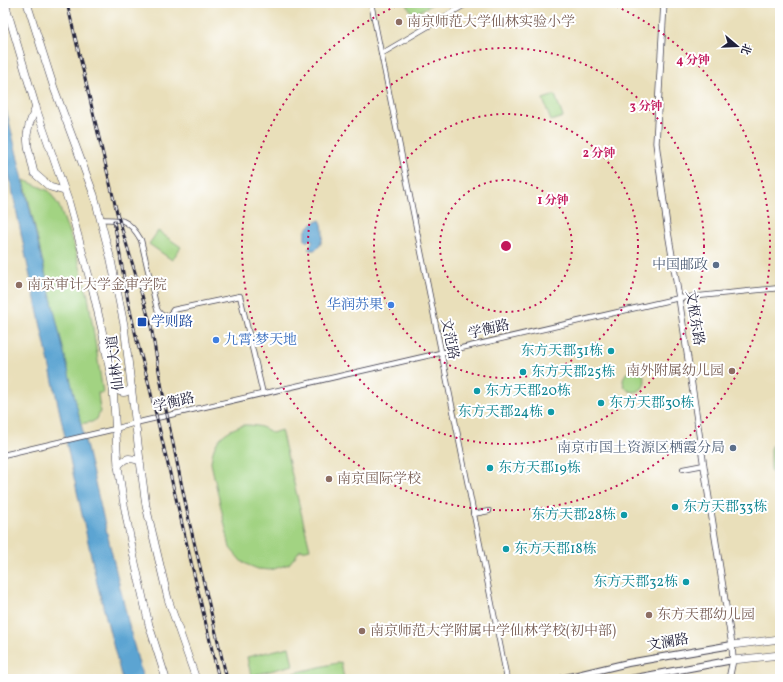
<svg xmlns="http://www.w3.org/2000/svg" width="783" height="682" font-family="Vollkorn,'Noto Serif SC',serif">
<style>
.green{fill:#a2d382;stroke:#627a5e}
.water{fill:#5ba4d2;stroke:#3e6386}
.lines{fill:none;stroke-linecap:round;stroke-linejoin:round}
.minor-casing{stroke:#403e4e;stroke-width:6}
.tertiary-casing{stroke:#403e4e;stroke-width:7}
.secondary-casing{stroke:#403e4e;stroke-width:8}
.primary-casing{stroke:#403e4e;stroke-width:8}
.minor{stroke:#fff;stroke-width:4.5}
.tertiary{stroke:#fff;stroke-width:5.5}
.secondary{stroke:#fff;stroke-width:6}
.primary{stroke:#fff;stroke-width:7}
.rail-casing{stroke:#22223b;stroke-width:3}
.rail{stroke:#fff;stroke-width:1.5;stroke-dasharray:4.5;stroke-linecap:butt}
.ring{fill:none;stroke:#c2185b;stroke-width:2;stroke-dasharray:2 4}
.education-dot{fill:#8d6e63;stroke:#fff;stroke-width:1.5}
.service-dot{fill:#5c6f8a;stroke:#fff;stroke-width:1.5}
.shop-dot{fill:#3f7fe0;stroke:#fff;stroke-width:1.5}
.transit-dot{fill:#1a4fb4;stroke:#fff;stroke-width:1.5}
.culture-dot{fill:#0f9aa8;stroke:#fff;stroke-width:1.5}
.labels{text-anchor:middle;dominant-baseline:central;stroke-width:4;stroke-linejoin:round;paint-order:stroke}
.education-label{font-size:14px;fill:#785e54;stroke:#fff;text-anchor:start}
.service-label{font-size:14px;fill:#4e5e75;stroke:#fff;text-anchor:end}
.shop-label{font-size:14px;fill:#366cbe;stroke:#fff;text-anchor:end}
.street-label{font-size:14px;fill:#22223b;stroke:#fff}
.transit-label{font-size:14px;fill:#164399;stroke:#fff;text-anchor:start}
.culture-label{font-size:14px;fill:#0d838f;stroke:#fff;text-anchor:start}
.centre{fill:#c2185b;stroke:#fff;stroke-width:2}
.ring-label{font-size:12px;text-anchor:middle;font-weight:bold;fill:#c2185b;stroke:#fff;stroke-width:4;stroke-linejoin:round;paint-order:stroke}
</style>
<rect width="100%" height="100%" fill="#fff"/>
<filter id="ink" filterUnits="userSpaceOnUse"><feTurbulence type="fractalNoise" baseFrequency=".025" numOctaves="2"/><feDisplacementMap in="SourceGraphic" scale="8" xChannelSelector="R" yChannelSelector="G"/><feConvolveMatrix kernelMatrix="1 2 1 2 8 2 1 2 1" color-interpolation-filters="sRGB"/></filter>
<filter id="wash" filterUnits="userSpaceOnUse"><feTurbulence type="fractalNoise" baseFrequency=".012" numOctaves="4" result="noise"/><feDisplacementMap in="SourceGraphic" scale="16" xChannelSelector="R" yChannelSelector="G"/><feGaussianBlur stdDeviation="0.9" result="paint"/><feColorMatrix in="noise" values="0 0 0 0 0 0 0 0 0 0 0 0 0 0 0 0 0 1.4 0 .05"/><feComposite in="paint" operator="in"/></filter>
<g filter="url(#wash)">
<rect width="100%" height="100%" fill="#e9dfba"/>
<g class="green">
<path d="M406,3h28l-21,12z"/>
<path d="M555,95l8,22 -12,4 -8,-22z"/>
<path d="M24,180l25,11 10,15 16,43 13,47 15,97h-5l2,18 -3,8 -5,3 -13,2 -1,-9z"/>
<path d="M158,231l23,16 -9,13 -23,-16z"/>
<circle cx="634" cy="381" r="11"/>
<path d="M244,425c10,0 20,1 28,8l9,-3 29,119 -8,2 -1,-2 -12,15 -18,6 -13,-1 -10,-4 -7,-4 -11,-13 -19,-85c2,-22 12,-32 33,-38z"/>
<rect x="771" y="446" width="9" height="26"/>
<path d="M289,647l4,18 -42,11 -4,-19z"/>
<path d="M341,662l3,17h-67v-2z"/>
</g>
<g class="water">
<path d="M3,96l129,542 11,41h-21l-25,-96 -69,-316 -25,-122z"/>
<path d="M320,220c6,8 3,36 -12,29l5,-8 -3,-2 -3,3 -2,-2c-2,-12 6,-16 15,-20z"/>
</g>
</g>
<g filter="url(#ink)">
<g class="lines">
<g class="minor-casing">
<g id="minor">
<path d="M371,3l136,676"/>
<path d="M381,54l87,-51"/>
<path d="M100,219c6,1 17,0 23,2 8,3 14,12 18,19l16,69c4,8 11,10 16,1l67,-14 23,98"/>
<path d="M3,455l112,-26 20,-6 544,-125 101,-10"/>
<path d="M683,469l21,-4"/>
<path d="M473,514l16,-3"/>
</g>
</g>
<g class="tertiary-casing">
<path id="tertiary" d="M664,3l-8,140 11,83 12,72 25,169 28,178 1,15 -4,19"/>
</g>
<g class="secondary-casing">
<g id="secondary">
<path d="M561,679l67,-16 104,-18"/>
<path d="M630,679l103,-19"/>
</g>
</g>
<g class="primary-casing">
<g id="primary">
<path d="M5,3l32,108 32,92 24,88 9,39 11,58 5,78 5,33 11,59 15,67 17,54"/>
<path d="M27,3l27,85 40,107 17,65 13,65 16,136 6,45 22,93 28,80"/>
<path d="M36,107l-7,18 -2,10 1,12 6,26 16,14 14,4"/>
<path d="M113,388c9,5 11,7 19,0"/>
<path d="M118,466c8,-9 10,-9 22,-5"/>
<path d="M732,645l48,-6"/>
<path d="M733,660l47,-5"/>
</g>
</g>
<use href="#minor" class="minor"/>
<use href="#tertiary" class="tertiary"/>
<use href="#secondary" class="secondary"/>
<use href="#primary" class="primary"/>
<g class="rail-casing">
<g id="rail">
<path d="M67,3l50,210 24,79 10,34 14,79 25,120 37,154"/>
<path d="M114,221l14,80 9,40 11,40 71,298"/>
</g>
</g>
<use href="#rail" class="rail"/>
</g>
</g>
<g class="ring">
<circle cx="506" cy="246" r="66"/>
<circle cx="506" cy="246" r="132"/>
<circle cx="506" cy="246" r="198"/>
<path d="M611 4A264 264 0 1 1 401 4"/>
</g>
<g class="education-dot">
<circle cx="399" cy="22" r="4"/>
<circle cx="19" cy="285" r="4"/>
<circle cx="732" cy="371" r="4"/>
<circle cx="329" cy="479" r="4"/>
<circle cx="649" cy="615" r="4"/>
<circle cx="362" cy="631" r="4"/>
</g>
<g class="service-dot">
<circle cx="716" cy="265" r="4"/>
<circle cx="733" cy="448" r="4"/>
</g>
<g class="shop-dot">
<circle cx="391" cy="305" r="4"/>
<circle cx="216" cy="340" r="4"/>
</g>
<rect class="transit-dot" x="137" y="317" width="10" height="10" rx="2"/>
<g class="culture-dot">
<circle cx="611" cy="351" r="4"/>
<circle cx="523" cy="372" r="4"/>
<circle cx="477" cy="391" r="4"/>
<circle cx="601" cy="403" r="4"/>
<circle cx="551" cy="412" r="4"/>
<circle cx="490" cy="468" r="4"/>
<circle cx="675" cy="507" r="4"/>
<circle cx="624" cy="515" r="4"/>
<circle cx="506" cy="549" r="4"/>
<circle cx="686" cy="582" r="4"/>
</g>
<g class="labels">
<g class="education-label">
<text x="407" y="22">南京师范大学仙林实验小学</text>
<text x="27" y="285">南京审计大学金审学院</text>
<text x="724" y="371" text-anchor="end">南外附属幼儿园</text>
<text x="337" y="479">南京国际学校</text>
<text x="657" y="615">东方天郡幼儿园</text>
<text x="370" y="631">南京师范大学附属中学仙林学校(初中部)</text>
</g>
<g class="service-label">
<text x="708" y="265">中国邮政</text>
<text x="725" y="448">南京市国土资源区栖霞分局</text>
</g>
<g class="shop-label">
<text x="383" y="305">华润苏果</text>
<text x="224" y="340" text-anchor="start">九霄·梦天地</text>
</g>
<g class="street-label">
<text transform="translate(694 318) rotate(81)">文枢东路</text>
<text transform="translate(489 330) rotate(-13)">学衡路</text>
<text transform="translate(449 339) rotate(79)">文范路</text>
<text transform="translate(116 363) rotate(-97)">仙林大道</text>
<text transform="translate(174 403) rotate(-13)">学衡路</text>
<text transform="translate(668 643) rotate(-10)">文澜路</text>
</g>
<g class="transit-label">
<text x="151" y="322">学则路</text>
</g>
<g class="culture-label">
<text x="603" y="351" text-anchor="end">东方天郡31栋</text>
<text x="531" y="372">东方天郡25栋</text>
<text x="485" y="391">东方天郡20栋</text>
<text x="609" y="403">东方天郡30栋</text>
<text x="543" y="412" text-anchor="end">东方天郡24栋</text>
<text x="498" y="468">东方天郡19栋</text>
<text x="683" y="507">东方天郡33栋</text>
<text x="616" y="515" text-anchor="end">东方天郡28栋</text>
<text x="514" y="549">东方天郡18栋</text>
<text x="678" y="582" text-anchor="end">东方天郡32栋</text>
</g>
</g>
<circle cx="506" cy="246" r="6" class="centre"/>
<g class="ring-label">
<text x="693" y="64">4 分钟</text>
<text x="646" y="110">3 分钟</text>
<text x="599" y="157">2 分钟</text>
<text x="553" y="204">1 分钟</text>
</g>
<rect width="783" height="682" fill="none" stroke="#fff" stroke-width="16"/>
<g transform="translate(737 46) rotate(109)" stroke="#ffffff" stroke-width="3" paint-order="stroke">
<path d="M0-3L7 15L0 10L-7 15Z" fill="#22223b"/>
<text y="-6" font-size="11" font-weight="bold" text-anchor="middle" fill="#22223b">北</text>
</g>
</svg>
